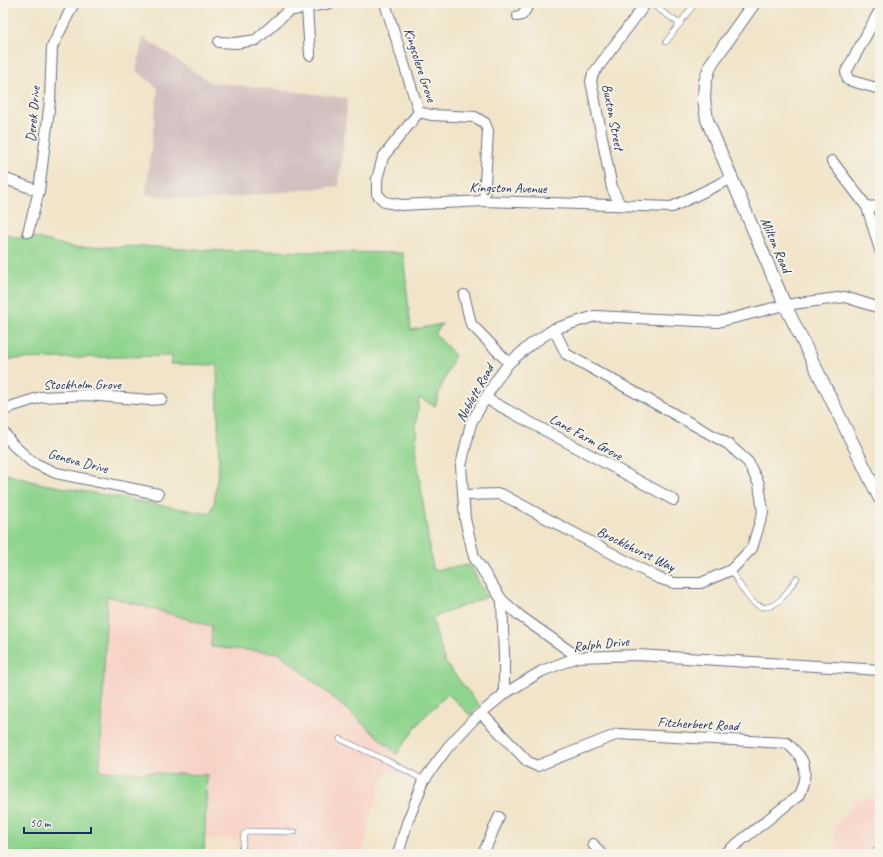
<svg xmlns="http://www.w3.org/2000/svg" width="883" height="857" font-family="Caveat,sans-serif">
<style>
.built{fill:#f7d1c6}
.industrial{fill:#d2bfbf}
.green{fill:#8fd48d;stroke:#558276}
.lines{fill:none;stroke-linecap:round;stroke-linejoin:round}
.service-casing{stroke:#666e83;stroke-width:6}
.minor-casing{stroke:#666e83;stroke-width:12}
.tertiary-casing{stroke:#666e83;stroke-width:14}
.service{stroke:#fff;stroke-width:5}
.minor{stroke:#fff;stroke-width:10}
.tertiary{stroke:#fff;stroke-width:12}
.labels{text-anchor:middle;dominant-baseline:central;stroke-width:4;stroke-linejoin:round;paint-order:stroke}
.street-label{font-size:14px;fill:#1b2f5e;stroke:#f7f3e8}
</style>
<rect width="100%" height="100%" fill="#f7f3e8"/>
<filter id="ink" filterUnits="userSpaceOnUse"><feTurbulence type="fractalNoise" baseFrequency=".025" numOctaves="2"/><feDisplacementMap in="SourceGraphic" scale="8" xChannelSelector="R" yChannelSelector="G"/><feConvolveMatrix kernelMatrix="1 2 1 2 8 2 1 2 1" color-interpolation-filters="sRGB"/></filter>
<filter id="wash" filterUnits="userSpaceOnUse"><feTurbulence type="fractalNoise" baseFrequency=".012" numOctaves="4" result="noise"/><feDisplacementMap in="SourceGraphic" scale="16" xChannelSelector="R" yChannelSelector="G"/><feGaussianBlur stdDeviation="0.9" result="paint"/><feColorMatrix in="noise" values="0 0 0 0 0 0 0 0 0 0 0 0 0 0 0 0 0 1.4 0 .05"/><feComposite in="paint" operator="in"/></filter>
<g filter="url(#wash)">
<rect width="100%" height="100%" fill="#f1e4c9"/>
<g class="built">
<path d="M107,596l105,30 -1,21 68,6 50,41 68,60 -4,7 26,14 -3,5 -27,-11 -9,18 -10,34 -8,33h-126l2,-14 -33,-1 2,-64 -107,-3z"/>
<path d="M880,798v56h-44l-2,-28 23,-27z"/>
</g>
<path class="industrial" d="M143,37l67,45 138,16 -9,88 -142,15 -51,-7 12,-106 -22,-17z"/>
<path class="green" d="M6,234l14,5 2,-5 53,14 68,-2 54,4 206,3 8,77 31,-6 -7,10 20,21 -15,35 -5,16 -16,-8 -3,29 1,35 16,108 37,-5 17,32 -55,21 13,44 34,43 -9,10 -22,-21 -26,25 -25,35 -68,-60 -50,-41 -68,-6 1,-21 -105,-30 -7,175 107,4 -3,79h-201v-381l35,10 172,31 4,-11 5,-40 -2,-98 -47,-1 3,-8 -165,3 -5,-1v-118z"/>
</g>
<g filter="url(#ink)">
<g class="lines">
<g class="service-casing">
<g id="service">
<path d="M650,3l30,21"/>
<path d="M666,42l29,-39"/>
<path d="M731,570c12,19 26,54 51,28 6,-6 10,-14 15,-20"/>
<path d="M340,739l52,24 32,17"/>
<path d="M242,852l2,-18 5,-3 46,1"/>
<path d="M869,854l11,-5"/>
</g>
</g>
<g class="minor-casing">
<g id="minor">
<path d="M385,3l34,109 12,3 44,2 10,6 3,8 -4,70"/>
<path d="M307,8l3,47"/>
<path d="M880,10l-34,62 2,8 32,9"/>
<path d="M518,16l4,-1 8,-12"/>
<path d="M219,42l16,1 21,-3 32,-29 42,-8"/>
<path d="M419,112l-36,45 -6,22v15l8,8 16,3 83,-4 188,6 60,-29"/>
<path d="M832,161l35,46 13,43"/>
<path d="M3,178l36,13"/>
<path d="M620,205l-8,-17 -21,-107 2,-7 53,-71"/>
<path d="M867,207l13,-1"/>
<path d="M28,232l11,-41 11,-90 2,-54 22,-44"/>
<path d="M464,295l7,29 38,39"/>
<path d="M485,398l189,102"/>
<path d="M3,411l10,-5 28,-9 46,-2 62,5 13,-1"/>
<path d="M3,431l9,13 20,18 24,11 102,21"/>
<path d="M463,495l38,-1 157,84 16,5h27l30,-13 21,-22 11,-36 -4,-28 -11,-22 -20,-18 -162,-90 -12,-25"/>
<path d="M502,600l2,56v38"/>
<path d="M578,657l-58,-41 -18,-16 -28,-43 -9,-38 -4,-53 10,-43 24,-41 14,-19 21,-18 24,-16 41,-13 123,6 67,-17 60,-8 35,11"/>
<path d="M481,713l47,49 9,4 81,-32 169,9c5,5 12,11 15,17 5,11 2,26 -4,36l-74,58"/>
<path d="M593,844l8,10"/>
<path d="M242,854v-2"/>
<path d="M398,854l9,-31 17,-43 24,-33 26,-28 30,-25 38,-23 36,-14 60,-2 242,15"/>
<path d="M483,854l16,-37"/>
</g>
</g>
<g class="tertiary-casing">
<path id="tertiary" d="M754,3l-43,61 -6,18 -1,17 3,21 78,185 95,194"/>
</g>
<use href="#service" class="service"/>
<use href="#minor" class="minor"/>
<use href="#tertiary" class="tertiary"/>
</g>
</g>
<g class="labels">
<g class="street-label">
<text transform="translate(420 65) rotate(72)">Kingsclere Grove</text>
<text transform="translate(33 114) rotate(-85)">Derek Drive</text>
<text transform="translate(613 117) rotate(79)">Buxton Street</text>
<text transform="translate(508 188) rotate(1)">Kingston Avenue</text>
<text transform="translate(776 245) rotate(67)">Milton Road</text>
<text x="82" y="384">Stockholm Grove</text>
<text transform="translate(475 393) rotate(-61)">Noblett Road</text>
<text transform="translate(586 437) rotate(29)">Lane Farm Grove</text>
<text transform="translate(78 461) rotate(15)">Geneva Drive</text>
<text transform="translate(636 549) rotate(26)">Brocklehurst Way</text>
<text transform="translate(601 644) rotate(-6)">Ralph Drive</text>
<text transform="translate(698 724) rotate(3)">Fitzherbert Road</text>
</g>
</g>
<rect width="883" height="857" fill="none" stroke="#f7f3e8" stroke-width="16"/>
<path d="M24 827v6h67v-6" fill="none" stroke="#1b2f5e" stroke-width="2"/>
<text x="30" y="827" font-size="12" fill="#1b2f5e" stroke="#f7f3e8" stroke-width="3" paint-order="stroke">50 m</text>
</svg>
